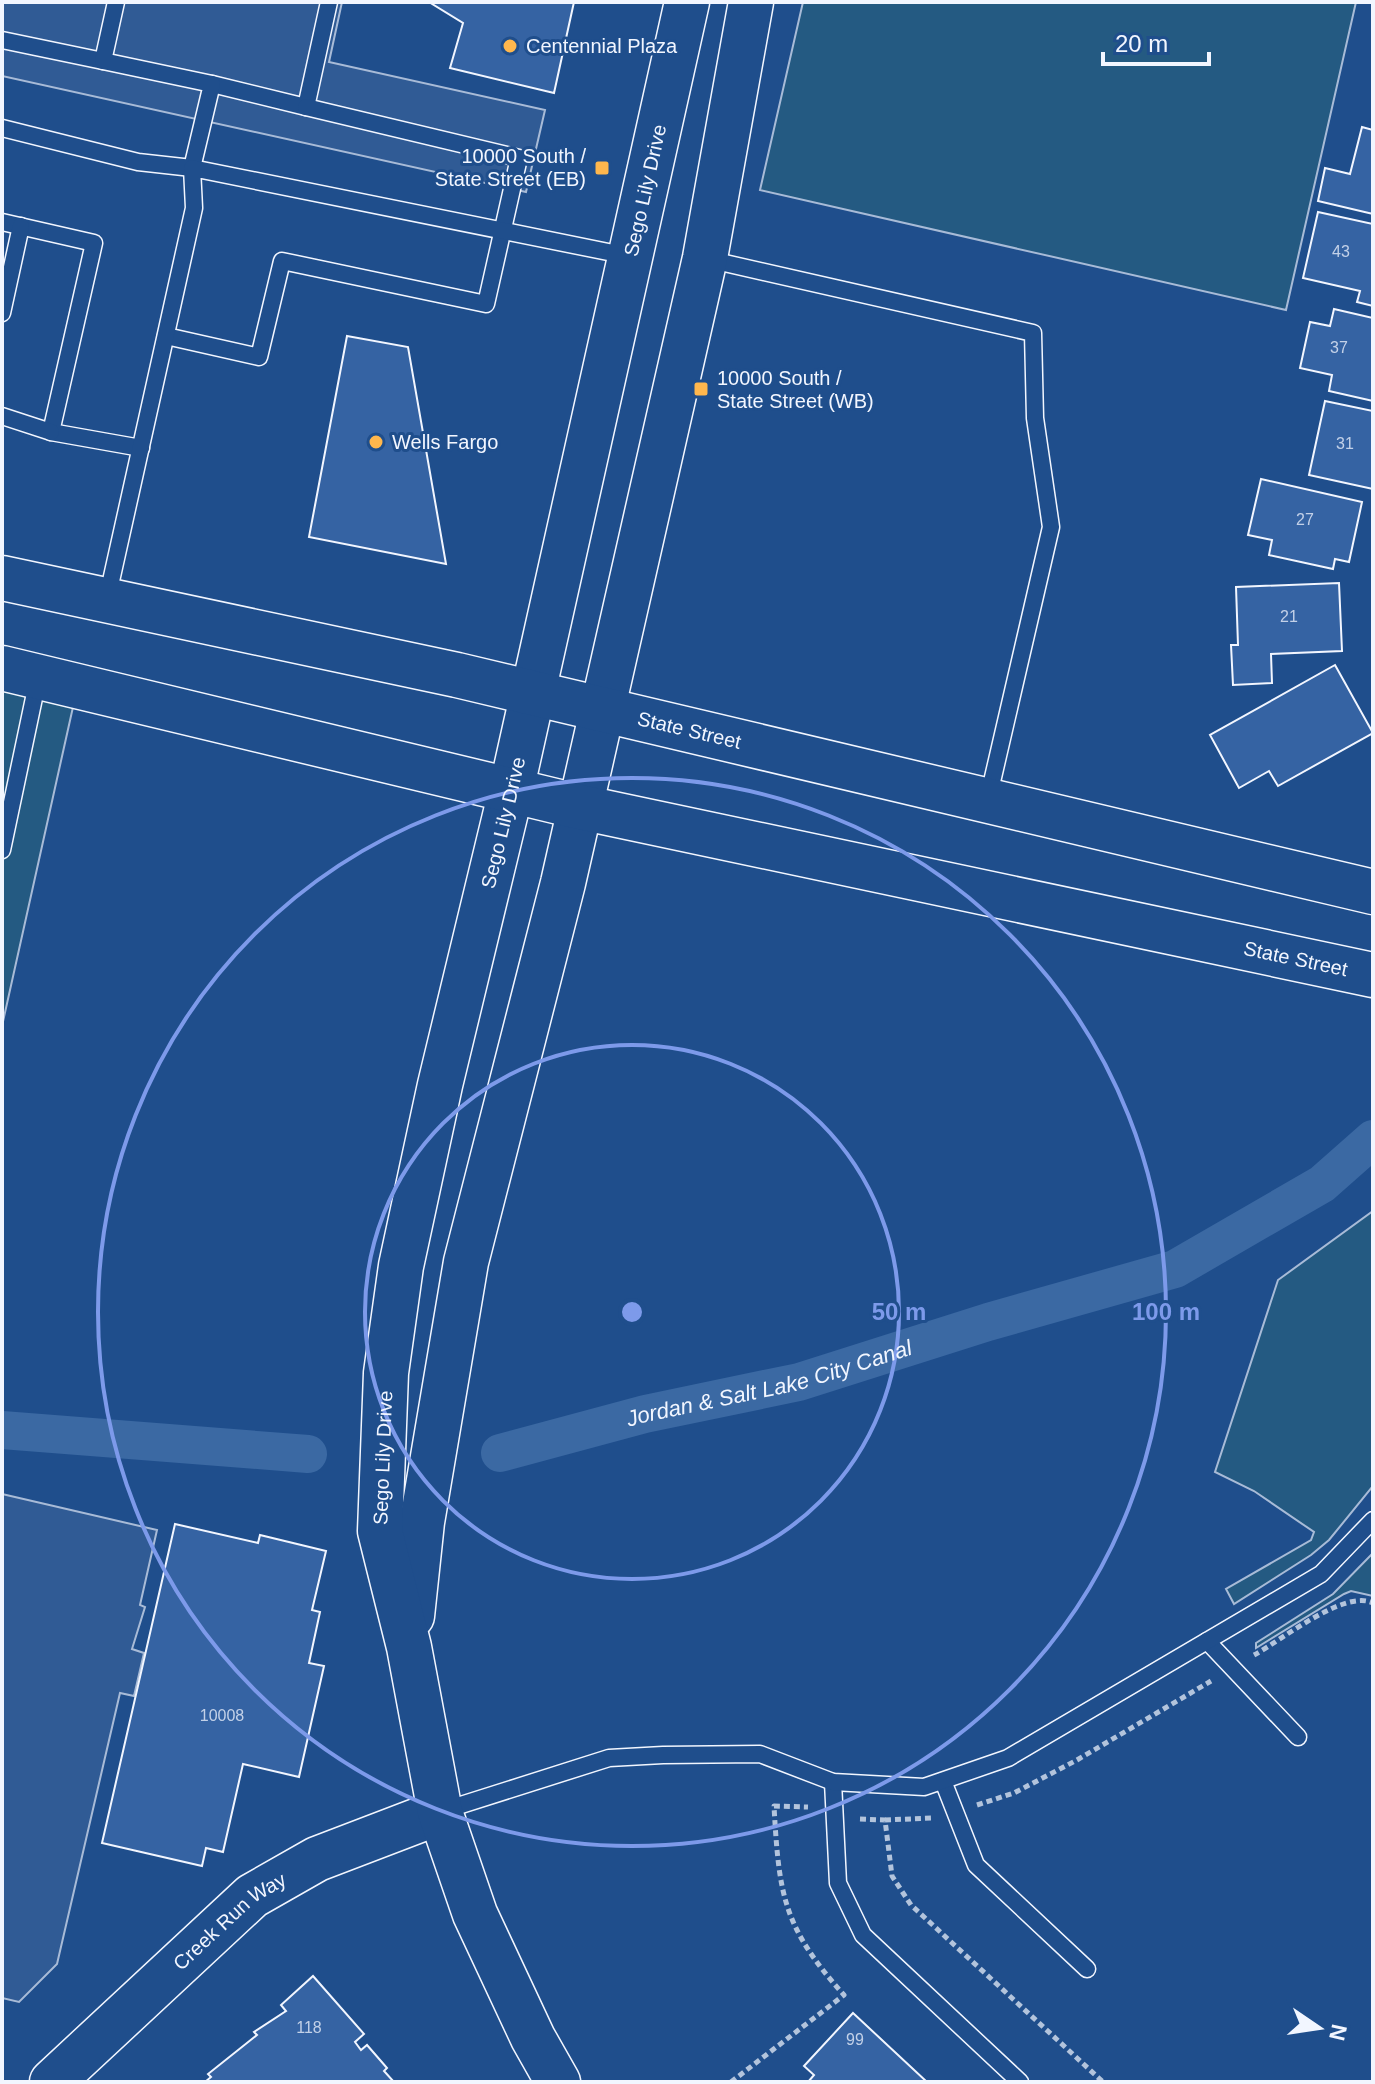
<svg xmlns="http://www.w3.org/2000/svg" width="1375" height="2084" font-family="Arial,sans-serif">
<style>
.green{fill:#245a82;stroke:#a8bbd7;stroke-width:2}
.parking{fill:#305b95;stroke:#a8bbd7;stroke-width:2}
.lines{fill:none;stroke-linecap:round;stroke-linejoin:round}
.canal{stroke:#3b69a3;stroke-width:38}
.building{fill:#3563a3;stroke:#f2f6ff;stroke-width:2}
.lane-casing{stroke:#f2f6ff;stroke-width:19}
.secondary-casing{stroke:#f2f6ff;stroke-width:47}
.primary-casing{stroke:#f2f6ff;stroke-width:47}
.path{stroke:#b3c4dc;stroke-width:5;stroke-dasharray:6 4;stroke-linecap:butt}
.lane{stroke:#1f4e8c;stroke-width:16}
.secondary{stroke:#1f4e8c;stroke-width:44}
.primary{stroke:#1f4e8c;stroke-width:44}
.ring{fill:none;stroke:#7d9aea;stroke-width:4}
.poi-dot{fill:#ffb74d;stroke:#1f4e8c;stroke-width:3}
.labels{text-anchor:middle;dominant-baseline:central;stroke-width:6;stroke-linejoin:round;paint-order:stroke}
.number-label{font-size:16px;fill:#c3d1e8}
.poi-label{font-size:20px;fill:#f2f6ff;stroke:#1f4e8c;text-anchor:start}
.street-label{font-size:20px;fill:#f2f6ff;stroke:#1f4e8c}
.water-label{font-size:22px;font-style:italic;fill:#f2f6ff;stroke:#1f4e8c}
.centre{fill:#7d9aea;stroke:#1f4e8c;stroke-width:4}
.ring-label{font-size:24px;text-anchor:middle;font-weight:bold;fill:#7d9aea;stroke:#1f4e8c;stroke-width:6;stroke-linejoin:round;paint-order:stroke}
</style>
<rect width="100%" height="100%" fill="#1f4e8c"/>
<g class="green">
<path d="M803,2h553l-70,308 -526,-120z"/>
<path d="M2,682l73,16 -73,328z"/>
<path d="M1373,1211v275l-44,54 -18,15 -77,49 -8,-15 85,-49 3,-8 -60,-41 -39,-19 63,-192z"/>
<path d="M1373,1553v43l-22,-5 -7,3 -88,54v-5l77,-49z"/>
</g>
<g class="parking">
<path d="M2,2h340l-13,60 216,48 -19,82 -524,-116z"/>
<path d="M2,1494l155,36 -17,75 5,2 -13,42 12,4 -10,43 -14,-3 -63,271 -38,38 -17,-4z"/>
</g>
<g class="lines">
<g class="canal">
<path d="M2,1430l306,24"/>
<path id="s1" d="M500,1453l145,-39 154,-32 189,-60 187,-53 147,-85 51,-45"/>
</g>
</g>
<g class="building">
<path d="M429,2h145l-20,91 -104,-25 13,-45z"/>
<path d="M1362,127l11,3v84l-55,-13 7,-33 25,6z"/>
<path d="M1318,212l55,12v82l-16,-4 3,-11 -57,-13z"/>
<path d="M1334,309l39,9v83l-44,-10 3,-16 -32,-7 10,-46 20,4z"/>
<path d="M347,336l61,11 38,217 -137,-27z"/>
<path d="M1325,401l48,10v78l-64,-14z"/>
<path d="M1261,479l101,23 -13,60 -14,-3 -2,10 -64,-14 3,-15 -24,-5z"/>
<path d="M1339,583l3,68 -71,3 1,29 -39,2 -2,-40h7l-2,-58z"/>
<path d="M1335,665l38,68 -95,53 -9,-15 -30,17 -29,-53z"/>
<path d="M175,1524l83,19 2,-8 66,16 -14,59 8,2 -11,51 15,3 -25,111 -56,-13 -20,88 -17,-4 -4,18 -100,-23z"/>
<path d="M313,1976l51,58 -9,8 6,8 6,-5 20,23 -3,3 10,11h-189l6,-5 -3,-3 49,-39 -3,-3 32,-21 -5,-6z"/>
<path d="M853,2013l74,69h-119l6,-7 -10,-9z"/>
</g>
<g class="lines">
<g class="lane-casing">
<g id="lane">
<path d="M2,40l101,21"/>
<path d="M212,84l94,23 23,-105"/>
<path d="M2,128l136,34 54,6 20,-84 -109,-23 13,-59"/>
<path d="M2,222l92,21 -43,189 90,16"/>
<path d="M707,259l326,74 2,85 16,109 -63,272"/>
<path d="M2,313l19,-87"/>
<path d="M166,336l93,21 23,-96 204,43 33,-146 -213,-51"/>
<path d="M2,416l49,16"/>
<path d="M107,599l87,-391 -2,-40 436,88"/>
<path d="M2,850l36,-171"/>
<path d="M1207,1641l91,96"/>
<path d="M943,1781l33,84 111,104"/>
<path d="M833,1782l5,101 25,52 157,147"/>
<path d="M442,1811l167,-53 54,-3 97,-1 73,28 91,5 84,-29 313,-184 52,-54"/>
</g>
</g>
<g class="secondary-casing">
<g id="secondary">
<path d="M412,1616l10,-94 44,-260 97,-379 142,-625 46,-256"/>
<path id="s2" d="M52,2082l200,-186 65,-37 123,-47"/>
<path id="s3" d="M558,2082l-25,-44 -58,-124 -35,-102 -31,-165 -29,-116 6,-158 15,-107 39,-181 71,-294 176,-789"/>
</g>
</g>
<g class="primary-casing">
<g id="primary">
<path id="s4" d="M2,578l455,97 916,217"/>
<path id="s5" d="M2,668l578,139 793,168"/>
</g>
</g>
<g class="path">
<path d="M1254,1655c28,-15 90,-66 119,-52"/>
<path d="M977,1805l37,-12 63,-33 134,-79"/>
<path d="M860,1819l25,1 7,56 19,29 192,177"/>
<path d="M885,1820l48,-2"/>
<path d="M731,2082l113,-87c-61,-68 -65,-100 -70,-189l34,1"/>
</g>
<use href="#lane" class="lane"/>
<use href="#secondary" class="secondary"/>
<use href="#primary" class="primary"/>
</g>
<g class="ring">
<circle cx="632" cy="1312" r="267"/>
<circle cx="632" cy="1312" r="534"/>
</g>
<g class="poi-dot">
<circle cx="510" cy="46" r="8"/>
<rect x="594" y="160" width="16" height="16" rx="4"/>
<rect x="693" y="381" width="16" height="16" rx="4"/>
<circle cx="376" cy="442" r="8"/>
</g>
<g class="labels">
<g class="number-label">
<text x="1341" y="251">43</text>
<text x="1339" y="347">37</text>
<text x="1345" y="443">31</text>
<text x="1305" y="519">27</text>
<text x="1289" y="616">21</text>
<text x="222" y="1715">10008</text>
<text x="309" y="2027">118</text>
<text x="855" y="2039">99</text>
</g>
<g class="poi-label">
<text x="526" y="46">Centennial Plaza</text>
<text x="586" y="156" text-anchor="end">10000 South /<tspan x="586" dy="23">State Street (EB)</tspan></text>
<text x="717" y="378">10000 South /<tspan x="717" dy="23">State Street (WB)</tspan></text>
<text x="392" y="442">Wells Fargo</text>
</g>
<g class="street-label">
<text stroke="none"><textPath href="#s3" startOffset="1952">Sego Lily Drive</textPath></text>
<text stroke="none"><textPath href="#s4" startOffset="704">State Street</textPath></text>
<text stroke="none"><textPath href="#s3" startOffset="1304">Sego Lily Drive</textPath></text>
<text stroke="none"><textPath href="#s5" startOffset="1326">State Street</textPath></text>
<text stroke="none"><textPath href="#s3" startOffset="656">Sego Lily Drive</textPath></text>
<text stroke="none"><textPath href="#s2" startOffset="240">Creek Run Way</textPath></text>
</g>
<g class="water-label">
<text stroke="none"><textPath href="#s1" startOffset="278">Jordan &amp; Salt Lake City Canal</textPath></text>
</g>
</g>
<circle cx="632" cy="1312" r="12" class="centre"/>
<g class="ring-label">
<text x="899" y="1320">50 m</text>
<text x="1166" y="1320">100 m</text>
</g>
<rect width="1375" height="2084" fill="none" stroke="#f2f6ff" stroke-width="8"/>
<g transform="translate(1319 2028) rotate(103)" stroke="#1f4e8c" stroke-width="6" paint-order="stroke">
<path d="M0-6L14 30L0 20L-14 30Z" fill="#f2f6ff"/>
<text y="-12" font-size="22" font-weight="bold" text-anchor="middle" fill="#f2f6ff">N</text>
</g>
<path d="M1103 52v12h106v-12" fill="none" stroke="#f2f6ff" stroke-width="4"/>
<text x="1115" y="52" font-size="24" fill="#f2f6ff" stroke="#1f4e8c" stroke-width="6" paint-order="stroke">20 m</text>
</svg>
